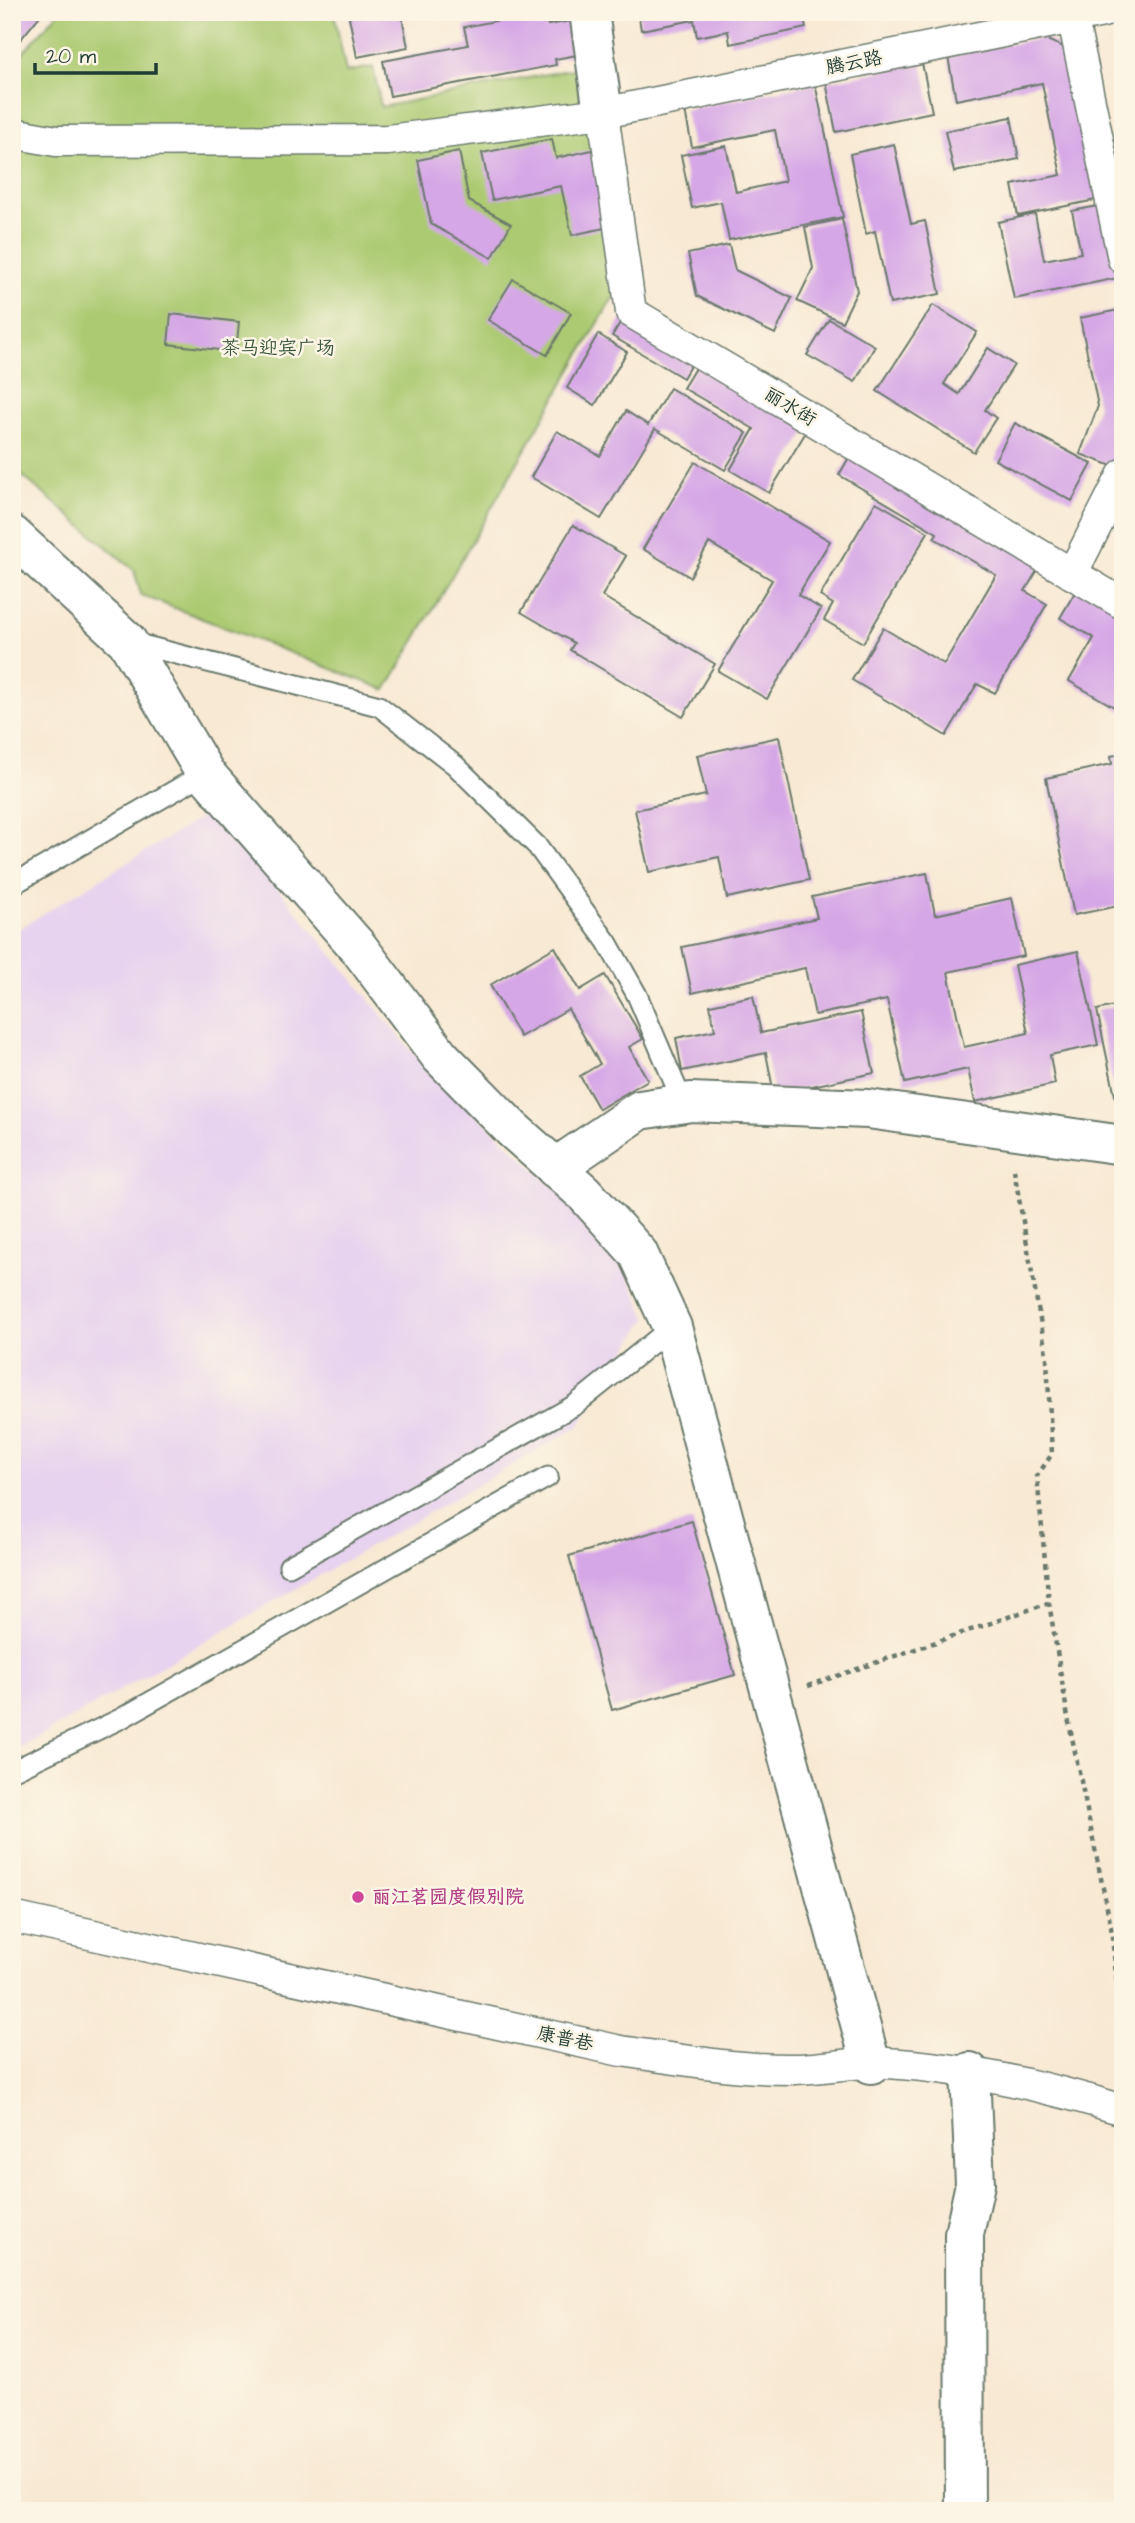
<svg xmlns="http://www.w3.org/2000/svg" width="1135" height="2523" font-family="'Architects Daughter','LXGW WenKai TC',sans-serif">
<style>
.built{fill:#e7d2ef}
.green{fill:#acca72;stroke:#668453;stroke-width:2}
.building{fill:#d6a7e6}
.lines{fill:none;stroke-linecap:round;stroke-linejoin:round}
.service-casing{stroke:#6b796c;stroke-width:23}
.pedestrian-casing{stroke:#6b796c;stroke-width:33}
.minor-casing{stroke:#6b796c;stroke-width:42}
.path{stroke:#6b796c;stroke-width:4.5;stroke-dasharray:5 5;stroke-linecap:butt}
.service{stroke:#fff;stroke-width:19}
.pedestrian{stroke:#fff;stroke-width:30}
.minor{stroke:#fff;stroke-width:38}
.hotel-dot{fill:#d1479c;stroke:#fcf5e5;stroke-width:2.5}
.labels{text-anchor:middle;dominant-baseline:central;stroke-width:5;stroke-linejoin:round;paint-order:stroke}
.street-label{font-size:19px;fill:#1f3d34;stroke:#fcf5e5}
.park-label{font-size:19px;fill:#3b5940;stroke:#fcf5e5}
.hotel-label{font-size:19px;font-weight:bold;fill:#b23c85;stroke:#fcf5e5;text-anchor:start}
</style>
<rect width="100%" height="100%" fill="#fcf5e5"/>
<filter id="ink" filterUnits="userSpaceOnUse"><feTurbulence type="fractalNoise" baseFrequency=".0143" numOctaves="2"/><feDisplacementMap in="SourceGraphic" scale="14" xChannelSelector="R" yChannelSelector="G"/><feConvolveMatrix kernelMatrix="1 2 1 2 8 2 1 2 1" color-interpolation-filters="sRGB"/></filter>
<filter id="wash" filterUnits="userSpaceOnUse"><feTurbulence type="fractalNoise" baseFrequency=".00686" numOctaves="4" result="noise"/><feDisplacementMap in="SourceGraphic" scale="28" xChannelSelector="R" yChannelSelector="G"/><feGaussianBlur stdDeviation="1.57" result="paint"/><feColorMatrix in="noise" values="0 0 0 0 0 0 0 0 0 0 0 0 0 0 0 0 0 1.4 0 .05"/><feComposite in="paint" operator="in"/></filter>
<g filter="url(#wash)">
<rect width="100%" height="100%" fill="#f8e9d4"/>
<path class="built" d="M213,810l211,256 189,176 34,76 -69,109 -566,325v-819z"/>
<path class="green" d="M59,12h275l12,60 27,-5 8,40 207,-41 41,204 -243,420 -245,-95 -7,-25 -122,-103v-402z"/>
<g id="blocks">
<g class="building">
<path d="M12,12h31l-31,38z"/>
<path d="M348,12h53l7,35 -51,10z"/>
<path d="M541,12h5l2,13 45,-8 6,34 -44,8 1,6 -166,31 -7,-35 85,-16 -4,-18z"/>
<path d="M638,12h172v1l-7,2 3,13 -76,16 -2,-13 -31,6 -3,-17 -53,10z"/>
<path d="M1048,37l1,4 17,7 44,149 -92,19 -6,-31 49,-10 -19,-92 -86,17 -8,-43z"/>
<path d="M922,63l10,49 -96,20 -10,-50z"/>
<path d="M815,83l28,134 -114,23 -8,-38 -29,6 -11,-53 45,-9 10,46 49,-11 -10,-51 -83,17 -7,-37z"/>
<path d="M1011,117l8,42 -65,13 -9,-41z"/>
<path d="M552,139l4,19 45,-10 17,77 -46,10 -11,-49 -69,14 -10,-47z"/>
<path d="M894,144l17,80 14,-3 15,73 -50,10 -15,-73 -9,3 -16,-80z"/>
<path d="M459,151l10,50 42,23 -19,34 -61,-34 -13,-64z"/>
<path d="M1113,203l10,49v25l-109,22 -16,-77 37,-8 9,46 37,-7 -9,-42z"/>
<path d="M842,219l15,72 -15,31 -45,-21 16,-33 -8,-41z"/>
<path d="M729,245l6,25 57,28 -17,36 -78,-38 -9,-42z"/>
<path d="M513,279l58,34 -24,42 -59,-35z"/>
<path d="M933,305l44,27 -33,52 15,10 29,-46 26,17 -29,45 11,8 -22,34 -97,-61z"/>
<path d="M629,308l71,41 -17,29 -71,-42z"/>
<path d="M1123,309v161l-43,-16 18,-48 -18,-88z"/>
<path d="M171,314l68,8 -3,30 -68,-8z"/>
<path d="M829,319l46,27 -20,36 -48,-27z"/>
<path d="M598,334l29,18 -32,53 -28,-17z"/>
<path d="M706,350l103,77 -40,66 -39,-23 24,-41 -71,-41z"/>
<path d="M670,388l77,45 -22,37 -70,-41 -54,90 -70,-42 26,-46 43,25 26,-45 22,14z"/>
<path d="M1015,423l77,41 -20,37 -77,-41z"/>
<path d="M863,433l189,113 -27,45 22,13 -52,89 -18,-9 -31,52 -94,-56 31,-52 61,36 52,-89 -62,-37 3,-5 -98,-58z"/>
<path d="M695,462l135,79 -32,54 23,14 -54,90 -49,-28 54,-91 -63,-37 -19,34 -47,-28z"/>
<path d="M876,502l52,30 -65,111 -39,-23 9,-16 -13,-8z"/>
<path d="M573,525l53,31 -24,40 113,68 -32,53 -113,-67 4,-7 -53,-31z"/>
<path d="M1086,573l37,21v118l-54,-31 25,-43 -34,-20z"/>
<path d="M779,737l30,143 -82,18 -8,-41 -70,15 -14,-62 71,-15 -9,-40z"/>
<path d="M1123,753v152l-49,10 -28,-137 66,-14 -1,-8z"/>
<path d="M927,873l8,42 77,-17 12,58 -76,16 16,75 64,-14 -14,-68 64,-14 20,94 -48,10 5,29 -80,18 -7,-33 -63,14 -18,-83 -72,15 -10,-47 -113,25 -10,-46 135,-29 -5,-21z"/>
<path d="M555,947l25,43 25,-15 38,64 -14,8 19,33 -49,29 -19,-33 20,-12 -32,-55 -48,28 -30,-52z"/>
<path d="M753,996l8,37 100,-21 13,61 -100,21 -8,-41 -84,18 -6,-33 39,-8 -5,-25z"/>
<path d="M1123,1004v125h-1l-25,-119z"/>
<path d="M692,1521l43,154 -123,35 -43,-154z"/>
</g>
</g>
</g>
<g filter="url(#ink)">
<use href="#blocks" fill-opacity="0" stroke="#6b796c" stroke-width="2"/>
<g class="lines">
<g class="service-casing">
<g id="service">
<path d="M130,642l249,64 76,59 82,81 70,96 30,53 46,108"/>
<path d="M12,885l193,-112"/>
<path d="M289,1566l286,-161 97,-78"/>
<path d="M12,1771l110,-53 426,-241"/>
</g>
</g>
<g class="pedestrian-casing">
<g id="pedestrian">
<path d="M1073,20l50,239"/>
<path d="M603,113l28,199 492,292"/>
<path d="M12,133l44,8 332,-1 215,-27 500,-101"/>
<path d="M1072,574l51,-100"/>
<path d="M12,1917l609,134c56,8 113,18 170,18 32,0 65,-8 96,-6 81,5 159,23 236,47"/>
</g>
</g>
<g class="minor-casing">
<g id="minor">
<path d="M589,12l14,101"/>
<path d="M12,535l115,106 78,132 153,174 82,109 72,73 72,64 54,60 34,74 199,737"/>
<path d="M555,1168l85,-58 51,-8 177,7 255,36"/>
<path d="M965,2511l-1,-277 11,-50 -5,-112"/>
</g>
</g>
<g class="path">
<path d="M1014,1170l33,189 5,95 -15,22 12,127 19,115 43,209 12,113"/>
<path d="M808,1686l241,-83"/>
<path d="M1121,2072l2,-14"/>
</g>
<use href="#service" class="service"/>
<use href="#pedestrian" class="pedestrian"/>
<use href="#minor" class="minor"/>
</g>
</g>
<circle class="hotel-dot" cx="358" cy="1897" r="7"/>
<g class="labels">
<g class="street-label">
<text transform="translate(854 63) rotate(-11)">腾云路</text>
<text transform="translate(790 407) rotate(31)">丽水街</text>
<text transform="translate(565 2039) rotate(12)">康普巷</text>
</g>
<g class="park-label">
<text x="278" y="348">茶马迎宾广场</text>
</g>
<g class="hotel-label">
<text x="372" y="1897">丽江茗园度假别院</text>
</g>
</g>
<rect width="1135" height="2523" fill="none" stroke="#fcf5e5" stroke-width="42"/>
<path d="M35 63v10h121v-10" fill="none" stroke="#1f3d34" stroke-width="3.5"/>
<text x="46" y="63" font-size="21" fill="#1f3d34" stroke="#fcf5e5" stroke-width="5" paint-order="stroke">20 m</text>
</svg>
